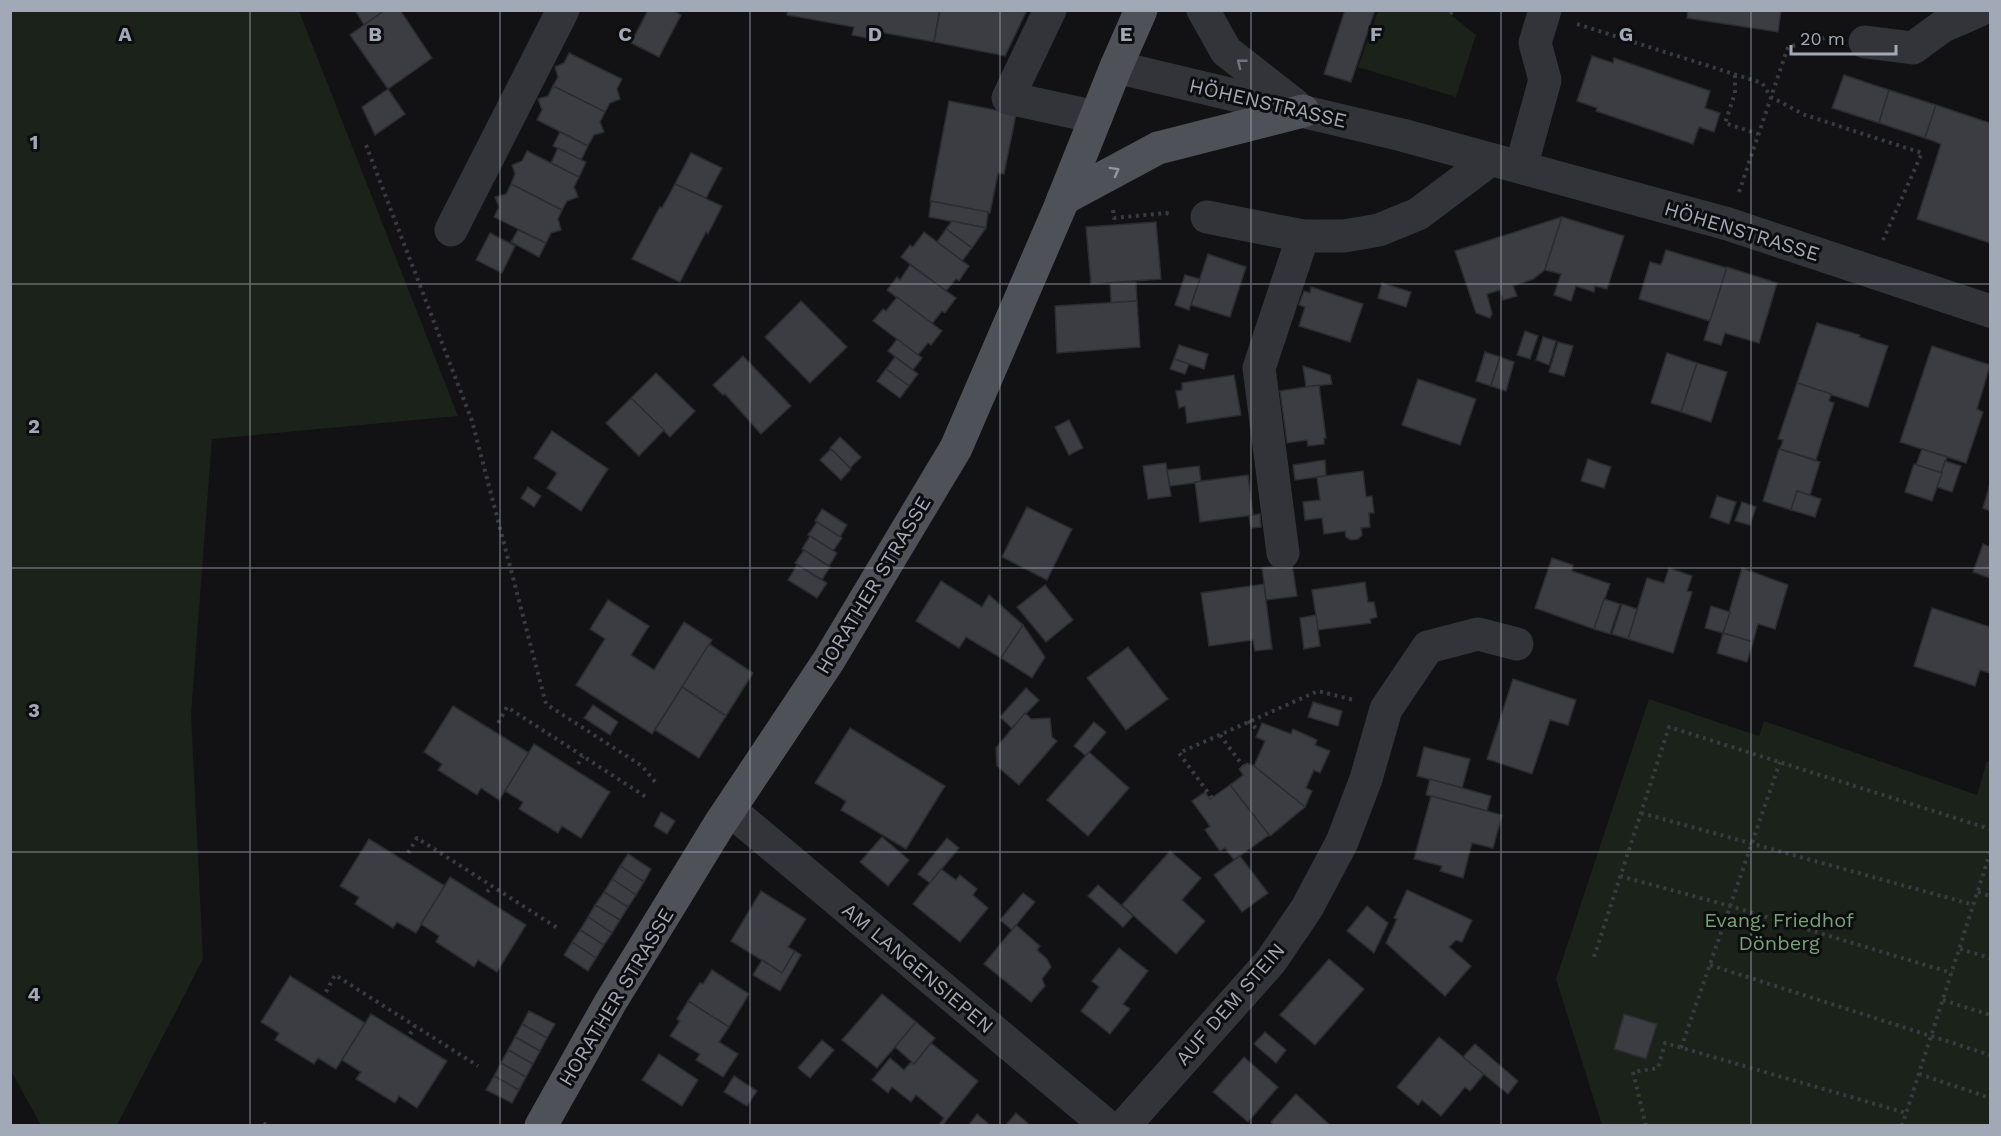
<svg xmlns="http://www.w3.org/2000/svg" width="2001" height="1136" font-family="'Work Sans',sans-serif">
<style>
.green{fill:#1a221a}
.building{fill:#3c3d42;stroke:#2c2c30;stroke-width:1.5}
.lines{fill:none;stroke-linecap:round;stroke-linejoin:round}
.path{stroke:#383b40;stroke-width:4;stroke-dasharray:3 4.5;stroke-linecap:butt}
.minor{stroke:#333439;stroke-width:33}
.major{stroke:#4e5158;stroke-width:33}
.oneway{stroke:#70747e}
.oneway2{stroke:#9197a3}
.grid{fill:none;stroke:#a2a9b6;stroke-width:1.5;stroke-opacity:0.55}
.labels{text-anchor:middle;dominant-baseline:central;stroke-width:6;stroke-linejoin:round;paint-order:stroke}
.street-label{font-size:20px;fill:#a2a9b6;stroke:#0d0d0f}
.park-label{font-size:20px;fill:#77a377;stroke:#0d0d0f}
.grid-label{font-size:20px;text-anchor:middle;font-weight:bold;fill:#a2a9b6;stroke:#0d0d0f;stroke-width:6;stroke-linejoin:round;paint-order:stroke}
</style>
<rect width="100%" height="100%" fill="#121214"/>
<g class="green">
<path d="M10,11h289l159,405 -246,23 -21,275 12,245 -86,166h-76l-30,-54z"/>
<path d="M1378,11h68l30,24 -20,62 -98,-30z"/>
<path d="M1649,699l110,37 5,-15 213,74 10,-34 3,1v363h-388l-46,-146z"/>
</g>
<g class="building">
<path d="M355,10h30l-21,15z"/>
<path d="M385,10h15l32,48 -44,31 -38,-54z"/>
<path d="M648,10h24l9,5 -22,42 -28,-14z"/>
<path d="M788,10h152l-6,32 -66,-12 -1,8 -15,-3 2,-8 -67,-12z"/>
<path d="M940,10h87l-22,46 -71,-14z"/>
<path d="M1345,10h30l-24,72 -27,-8z"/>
<path d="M1688,10h93l-3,22 -91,-14z"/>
<path d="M569,53l53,26 -5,10 3,10 -10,4 -5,9 -52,-26 5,-9 -3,-10 9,-4z"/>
<path d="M1592,56l21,7 1,-5 96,33 -5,17 15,5 -6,19 -15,-5 -6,17 -97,-33 1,-3 -20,-7z"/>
<path d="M1844,75l45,15 -10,33 -47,-15z"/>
<path d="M553,86l52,26 -5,10 4,10 -10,3 -6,11 -51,-26 5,-10 -4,-11 10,-3z"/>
<path d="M388,89l17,25 -30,21 -13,-28z"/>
<path d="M1889,90l47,15 -11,33 -46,-15z"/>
<path d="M949,101l67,13 -12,60 -6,-1 -8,40 -60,-12z"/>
<path d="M1936,105l54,18v120l-73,-24 24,-75 -16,-6z"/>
<path d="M560,132l28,14 -7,14 -28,-14z"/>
<path d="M558,148l28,14 -7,15 -28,-14z"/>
<path d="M527,151l52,26 -5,10 4,10 -11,4 -5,9 -51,-26 4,-10 -3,-9 10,-4z"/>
<path d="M691,153l31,15 -16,30 -31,-14z"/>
<path d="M511,184l51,26 -4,9 3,11 -10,3 -5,10 -52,-26 5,-10 -4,-10 11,-3z"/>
<path d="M675,184l47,22 -14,28 -2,-2 -26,50 -48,-23 28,-52 2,1z"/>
<path d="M931,201l57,11 -2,16 -57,-11z"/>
<path d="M1562,217l-17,53 -12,9 -20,7 4,10 -14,4 -3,-10 -13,4 5,20 -2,4 -14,-5 -21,-62z"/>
<path d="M1562,217l62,19 -17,53 -12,-3 -1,6 -18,-6 -5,15 -17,-6 7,-21 -16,-4z"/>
<path d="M952,221l34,7 -14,20 -26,-19z"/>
<path d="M1156,222l5,57 -70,5 -5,-57z"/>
<path d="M946,229l26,19 -10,13 -25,-19z"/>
<path d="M518,230l28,13 -7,14 -28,-15z"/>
<path d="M924,232l45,34 -10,15 -3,-2 -10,12 -45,-34 9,-12 3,2z"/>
<path d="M490,233l25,13 -13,27 -26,-13z"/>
<path d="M1666,250l61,18 -17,53 -71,-22 11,-37 11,3z"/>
<path d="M1208,254l38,13 -16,50 -39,-12z"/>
<path d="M910,265l46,33 -11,15 -3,-2 -10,13 -45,-34 10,-13 3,3z"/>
<path d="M1727,267l50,16 -18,60 -34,-10 -4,12 -17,-5z"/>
<path d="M1185,275l15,4 -11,31 -14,-5z"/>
<path d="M1136,282l1,19 -26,2 -1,-20z"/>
<path d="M1382,283l29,9 -5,15 -28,-9z"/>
<path d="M1311,287l52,17 -13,38 -51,-16 6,-19 -6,-2 5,-14 6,2z"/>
<path d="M897,297l45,34 -11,14 -3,-2 -10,12 -45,-34 10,-12 3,2z"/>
<path d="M801,301l46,46 -37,36 -45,-46z"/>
<path d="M1137,301l3,46 -83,6 -2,-47z"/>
<path d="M1817,323l43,12 -1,2 29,9 -20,61 -71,-24z"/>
<path d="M1525,331l13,5 -8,23 -13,-4z"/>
<path d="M1543,337l13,4 -7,24 -13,-5z"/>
<path d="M897,339l25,19 -9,12 -25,-19z"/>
<path d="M1558,342l15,4 -9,30 -15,-4z"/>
<path d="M1179,345l29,9 -4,15 -30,-10z"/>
<path d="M1932,346l58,19 -13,44 6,3 -17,51 -66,-21z"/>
<path d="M1485,352l15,5 -9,29 -15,-5z"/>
<path d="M1667,353l30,10 -16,49 -30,-9z"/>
<path d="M743,356l48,50 -30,28 -36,-40 -2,1 -10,-10z"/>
<path d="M895,357l23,17 -9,12 -23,-17z"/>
<path d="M1500,357l14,5 -8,29 -15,-5z"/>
<path d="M1174,359l15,5 -4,10 -15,-5z"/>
<path d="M1697,363l30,9 -16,50 -30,-10z"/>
<path d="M1303,366l27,9 2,9 -26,3z"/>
<path d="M886,369l23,17 -9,12 -23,-17z"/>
<path d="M656,373l39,38 -25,26 -39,-39z"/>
<path d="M1234,375l7,40 -54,8 -2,-17 -6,2 -3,-17 6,-1v-7z"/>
<path d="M1418,379l58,20 -16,46 -58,-20z"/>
<path d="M1797,383l34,11 -2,7 5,2 -18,57 -36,-11 3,-9 -5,-1z"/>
<path d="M1319,385l7,53h-2v6l-16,2 -1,-6 -20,3 -7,-52z"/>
<path d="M631,398l33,32 -25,26 -33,-33z"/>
<path d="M1069,420l14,28 -14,7 -14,-28z"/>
<path d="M552,431l56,38 -27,42 -34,-23 10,-15 -23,-15z"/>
<path d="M840,437l21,20 -11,11 -20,-20z"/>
<path d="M831,449l20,20 -10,11 -21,-20z"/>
<path d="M1779,449l41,13 -10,33 -13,-4 -6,19 -28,-9z"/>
<path d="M1922,449l25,8 -5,16 -26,-8z"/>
<path d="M1588,459l23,8 -7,21 -23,-7z"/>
<path d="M1325,460l1,16 -31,4 -2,-15z"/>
<path d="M1945,461l16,5 -9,26 -15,-5z"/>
<path d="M1166,463l5,33 -23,3 -5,-33z"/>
<path d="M1914,464l28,9 -10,28 -27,-9z"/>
<path d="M1199,466l2,16 -31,4 -3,-16z"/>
<path d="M1363,471l3,26 6,-1 2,17h-5l1,14 -9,1 1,7 -4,4 -7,1 -5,-3 -1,-6 -21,3 -2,-16 -17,2 -2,-18 17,-2 -3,-23z"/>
<path d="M1248,475l5,40 -53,7 -5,-40z"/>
<path d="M1990,484v27l-7,-3z"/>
<path d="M528,487l13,9 -7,11 -13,-9z"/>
<path d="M1797,491l24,8 -6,18 -24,-7z"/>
<path d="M1717,496l19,6 -7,22 -19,-7z"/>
<path d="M1742,502l14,5 -6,18 -15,-4z"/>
<path d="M1027,507l45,22 -25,51 -45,-23z"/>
<path d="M822,509l25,16 -7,12 -25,-16z"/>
<path d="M1260,514l1,13 -10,1 -2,-12z"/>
<path d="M817,522l25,16 -9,13 -25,-16z"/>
<path d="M810,536l27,17 -8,13 -27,-17z"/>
<path d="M1983,544l7,3v31l-17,-6z"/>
<path d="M804,550l26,17 -8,13 -27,-17z"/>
<path d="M1552,558l21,7 -1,6 38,13 -16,45 -59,-21z"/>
<path d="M1292,564l5,32 -31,4 -4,-32z"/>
<path d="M797,565l30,18 -10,15 -29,-18z"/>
<path d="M1669,568l23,8 -5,15 5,1 -19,61 -45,-14 19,-61 17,5z"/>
<path d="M1742,568l46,17 -13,44 -17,-5 -5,18 -30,-9z"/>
<path d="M941,581l41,26 7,-12 34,30 -22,33 -35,-21 -7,11 -43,-27z"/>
<path d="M1365,582l3,20h6l3,15 -7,2 1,4 -53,7 -6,-40z"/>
<path d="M1264,584l8,65 -17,2 -2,-11 -44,6 -8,-53z"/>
<path d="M1045,585l28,35 -27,22 -29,-35z"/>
<path d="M1604,599l16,5 -10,30 -16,-5z"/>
<path d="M608,600l41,26 -18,29 23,15 30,-48 28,18 -60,94 -76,-49 29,-46 -15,-10z"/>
<path d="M1622,604l15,5 -9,30 -16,-5z"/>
<path d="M1711,606l19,6 -7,21 -18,-5z"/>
<path d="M1932,608l58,19v46l-10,-3 -5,16 -61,-20z"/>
<path d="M1316,615l4,31 -16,3 -4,-31z"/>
<path d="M1023,625l22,32 -13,21 -31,-20z"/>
<path d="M1723,633l30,9 -6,20 -30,-9z"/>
<path d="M709,644l44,29 -27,43 -44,-29z"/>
<path d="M1128,647l40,52 -42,31 -39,-52z"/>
<path d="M1513,679l63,21 -8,25 -18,-5 -18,54 -45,-15z"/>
<path d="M682,687l44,29 -27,42 -44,-28z"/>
<path d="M1026,688l13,12 -27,28 -12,-11z"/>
<path d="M1313,702l29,9 -4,15 -30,-9z"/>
<path d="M593,705l25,17 -8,13 -26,-17z"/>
<path d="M453,706l76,47 -30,47 -18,-12 -4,7 -39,-25 4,-6 -18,-12z"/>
<path d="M1025,713l6,6 19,-1 2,19 5,4 -38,44 -22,-19 -1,-18z"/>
<path d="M1094,722l12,10 -20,24 -12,-10z"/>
<path d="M1262,723l29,11 2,-5 24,11 -2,5 15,6 -10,22 -6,-3 -8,18 6,3 -7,16 -51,-41 11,-25 -9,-4z"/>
<path d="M850,728l95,58 -39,63 -65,-39 5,-9 -31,-18z"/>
<path d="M534,744l76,48 -29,46 -19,-12 -4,7 -39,-24 4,-7 -18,-11z"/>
<path d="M1424,747l46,12 -8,29 -45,-12z"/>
<path d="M1089,752l40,36 -41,48 -41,-36z"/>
<path d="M1247,763l7,3 51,41 -35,29 -40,-51 13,-10 -4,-6z"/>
<path d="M1430,779l61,17 -4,15 -61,-16z"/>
<path d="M1230,785l39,50 -35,25 -9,-12 -5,3 -15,-21 5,-4 -18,-25 13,-9 5,7z"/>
<path d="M1431,796l71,19 -9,33 -21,-5 -9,35 -23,-7 2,-5 -28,-7z"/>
<path d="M661,812l14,9 -8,13 -13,-8z"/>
<path d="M882,837l27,23 -21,26 -28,-24z"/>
<path d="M947,838l12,10 -29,35 -12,-9z"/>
<path d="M369,839l76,47 -29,47 -19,-11 -4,6 -38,-24 4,-7 -19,-11z"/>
<path d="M1170,851l31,27 -19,22 23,21 -29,33 -54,-49z"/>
<path d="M628,854l23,15 -7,13 -24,-16z"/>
<path d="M1240,856l28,37 -26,19 -28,-37z"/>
<path d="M620,866l24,16 -8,13 -24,-16z"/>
<path d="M941,869l15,11 4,-5 17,14 -4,6 15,13 -28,34 -47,-38z"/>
<path d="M450,877l76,48 -29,47 -19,-12 -4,7 -38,-25 3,-6 -18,-12z"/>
<path d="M612,879l24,16 -8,12 -24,-15z"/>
<path d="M1098,885l35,31 -10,11 -35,-31z"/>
<path d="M1407,890l65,30 -10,22 -6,-2 -7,7 22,19 -26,30 -59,-53 11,-24 -3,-1z"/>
<path d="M761,891l45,28 -18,28 7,4 -13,22 -51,-32z"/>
<path d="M604,892l24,15 -8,13 -25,-15z"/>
<path d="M1023,893l12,9 -23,28 -12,-10z"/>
<path d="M595,905l25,15 -8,13 -24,-16z"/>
<path d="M1367,906l21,17 -14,30 -27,-22z"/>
<path d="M588,917l24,16 -8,12 -24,-15z"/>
<path d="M1016,925l24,21 -3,4 10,9 4,8 -9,12 3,7 -14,16 -47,-38z"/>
<path d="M580,930l24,15 -8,13 -24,-16z"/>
<path d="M572,942l24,16 -8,13 -24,-16z"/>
<path d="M1119,948l29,23 -25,33 7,5 -20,25 -29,-23 18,-24 -7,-6z"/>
<path d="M795,951l6,4 -21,36 -27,-16 9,-15 20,13z"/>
<path d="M1329,959l35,30 -49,56 -35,-30z"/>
<path d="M712,970l37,24 -20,33 -41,-26 12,-18 3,1z"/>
<path d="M290,976l75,47 -29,46 -18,-11 -4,6 -39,-24 4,-7 -18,-11z"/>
<path d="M882,994l34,28 -39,46 -35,-28z"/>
<path d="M688,1001l41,26 -10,15 19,12 -15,23 -27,-17 4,-6 -30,-18 10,-15 -3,-2z"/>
<path d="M529,1011l26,13 -8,14 -25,-14z"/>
<path d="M371,1014l76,47 -30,47 -18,-12 -4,7 -39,-24 5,-7 -19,-12z"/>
<path d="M1624,1014l33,10 -11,35 -32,-10z"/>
<path d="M916,1022l19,16 -21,26 -19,-17z"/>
<path d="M522,1024l25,14 -7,13 -25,-14z"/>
<path d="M1265,1032l21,18 -10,13 -22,-19z"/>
<path d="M515,1037l25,14 -7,13 -25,-14z"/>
<path d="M1439,1037l45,37 -14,17 -5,-4 -24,29 -19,-16 -4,5 -21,-18z"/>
<path d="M822,1040l12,10 -24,28 -12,-10z"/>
<path d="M931,1043l47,38 -36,45h-4l6,-8 -28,-23 -5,7 -19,-15 -4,6 -16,-13 18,-22 14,12 7,-8 3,2z"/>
<path d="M1475,1044l43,37 -10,13 -45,-37z"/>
<path d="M508,1050l25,14 -7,13 -25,-14z"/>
<path d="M659,1054l39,26 -16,26 -40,-26z"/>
<path d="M1244,1057l34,30 -30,35 -35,-30z"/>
<path d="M501,1063l25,14 -7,13 -25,-14z"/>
<path d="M494,1076l25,14 -7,13 -26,-13z"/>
<path d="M734,1076l23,15 -10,15 -23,-14z"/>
<path d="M1296,1094l35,32h-57l-3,-4z"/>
<path d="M1016,1113l15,13h-26z"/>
<path d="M977,1114l14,12h-23z"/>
</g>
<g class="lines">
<g class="path">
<path d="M1450,14l4,-4"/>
<path d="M1577,24l185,59 9,14 34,18 117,38 -39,87"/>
<path d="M1735,75v18l-10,30 33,11"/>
<path d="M366,145l106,276 74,283 96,62 14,17"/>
<path d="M1739,192l49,-145 37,-9 8,1"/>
<path d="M1113,210l1,8 52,-5 7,2"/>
<path d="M1248,721l11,10"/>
<path d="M498,723l9,-16 139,90"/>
<path d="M1220,735l23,31"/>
<path d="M578,764l5,-8"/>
<path d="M1212,798l-33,-45 139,-62 36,9"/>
<path d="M1641,813l333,92"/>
<path d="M408,853l9,-15 142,91"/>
<path d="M1620,876l110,30 222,67"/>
<path d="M487,892l5,-6"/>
<path d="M1978,892l12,4"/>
<path d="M1960,949l30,9"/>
<path d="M1594,957l75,-230 321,102"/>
<path d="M1710,965l280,90"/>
<path d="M326,992l9,-17 143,91"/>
<path d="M1943,1000l47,15"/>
<path d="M410,1034l5,-8"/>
<path d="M1681,1048l99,-286"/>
<path d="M1919,1074l71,24"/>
<path d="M264,1126l1,-2 3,2"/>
<path d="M1646,1126l-13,-54 25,-4 7,-25 241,70"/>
<path d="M1902,1126l88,-273"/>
</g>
<g class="minor">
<path d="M1050,10l-42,88 88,19"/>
<path d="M1203,10l23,41 69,54"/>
<path d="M1865,42l48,6 30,-22 37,-16"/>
<path d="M1116,67l286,68 326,89 262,87"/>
<path d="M1521,167l24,-87 -10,-37 10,-33"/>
<path d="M1207,217l96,19h41l35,-6 39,-16 72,-54"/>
<path d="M451,230l112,-220"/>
<path d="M1283,553l-24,-185 44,-132"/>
<path d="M730,810l377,316"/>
<path d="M1124,1126l147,-165 36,-53 35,-66 24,-63 20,-70 42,-62 50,-13 39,10"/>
</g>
<g class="major">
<path d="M1063,199l95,-51 145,-37"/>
<path d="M541,1126l69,-123 109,-178 110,-165 127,-212 104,-241 56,-140 25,-57"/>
</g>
</g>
<defs><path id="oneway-chevron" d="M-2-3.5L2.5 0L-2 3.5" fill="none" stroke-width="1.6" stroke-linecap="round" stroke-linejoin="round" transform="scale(1.5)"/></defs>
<use class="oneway" href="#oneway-chevron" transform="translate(1241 63) rotate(-142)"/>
<use class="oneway2" href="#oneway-chevron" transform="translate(1115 171) rotate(-29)"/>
<path class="grid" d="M250,10v1116M500,10v1116M750,10v1116M1000,10v1116M1251,10v1116M1501,10v1116M1751,10v1116M10,284h1980M10,568h1980M10,852h1980"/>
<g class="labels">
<g class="street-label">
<text transform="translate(1268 103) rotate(13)">HÖHENSTRASSE</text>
<text transform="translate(1742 231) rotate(17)">HÖHENSTRASSE</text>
<text transform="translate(873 585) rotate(-59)">HORATHER STRASSE</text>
<text transform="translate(918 968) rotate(40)">AM LANGENSIEPEN</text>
<text transform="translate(616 997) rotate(-59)">HORATHER STRASSE</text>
<text transform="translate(1230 1004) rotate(-49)">AUF DEM STEIN</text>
</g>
<g class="park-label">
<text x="1779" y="920">Evang. Friedhof<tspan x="1779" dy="23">Dönberg</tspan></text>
</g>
</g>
<g class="grid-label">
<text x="125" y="41">A</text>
<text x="375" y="41">B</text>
<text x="625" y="41">C</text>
<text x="875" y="41">D</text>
<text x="1126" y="41">E</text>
<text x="1376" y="41">F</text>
<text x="1626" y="41">G</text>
<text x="34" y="149">1</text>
<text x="34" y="433">2</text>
<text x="34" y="717">3</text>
<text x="34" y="1001">4</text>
</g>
<rect width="2001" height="1136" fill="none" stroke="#a2a9b6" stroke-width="24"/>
<path d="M1791 45v9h105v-9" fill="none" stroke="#a2a9b6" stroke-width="3"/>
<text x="1800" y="45" font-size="18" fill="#a2a9b6" stroke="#0d0d0f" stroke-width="4.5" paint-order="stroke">20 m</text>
</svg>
